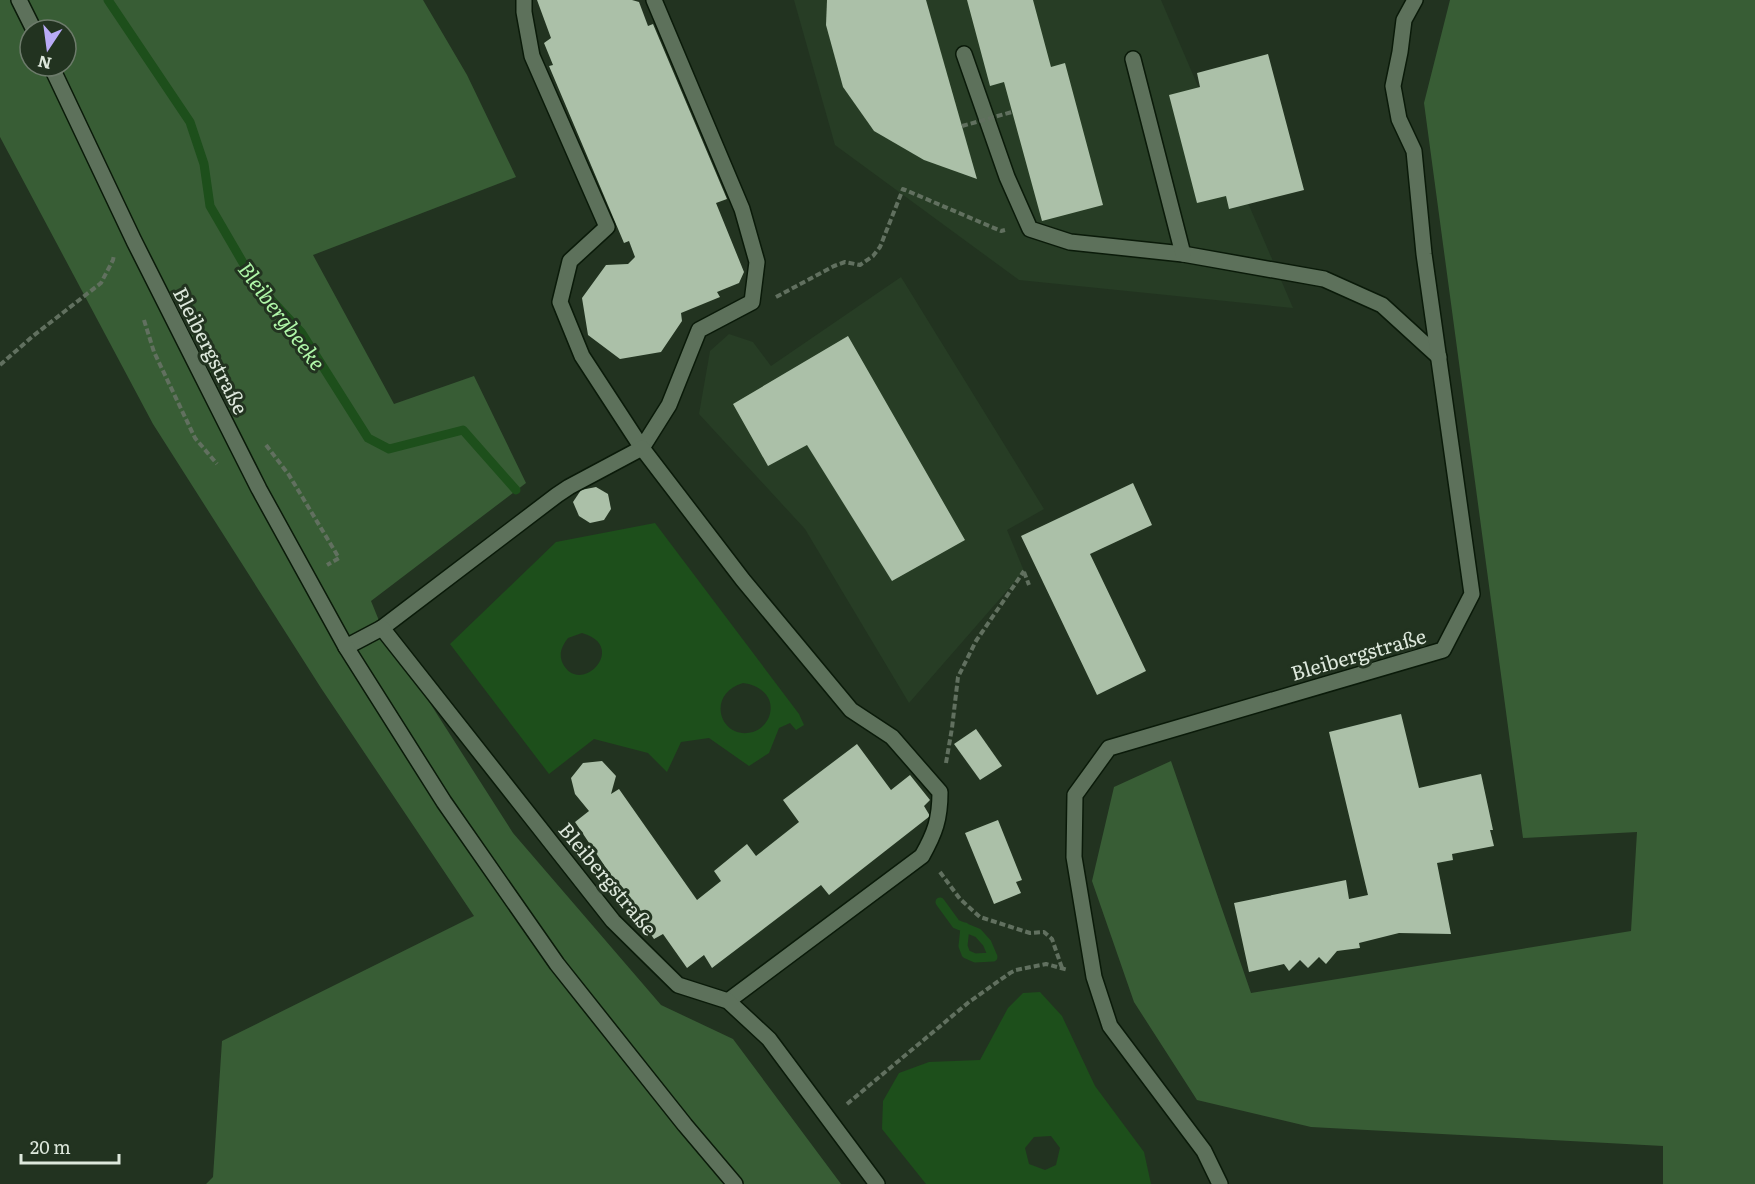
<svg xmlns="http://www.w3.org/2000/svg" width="1755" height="1184" font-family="Literata,serif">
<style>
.built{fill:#273d25}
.green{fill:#385d35;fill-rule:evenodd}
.water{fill:#1d4f1b;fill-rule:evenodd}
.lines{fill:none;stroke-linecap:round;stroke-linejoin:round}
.stream{stroke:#1d4f1b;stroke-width:9}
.building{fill:#abc0a8}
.service-casing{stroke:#0a1a09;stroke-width:18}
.tertiary-casing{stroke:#0a1a09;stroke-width:18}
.path{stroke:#61705f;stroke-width:4;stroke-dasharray:6 3;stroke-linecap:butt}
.service{stroke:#5d715b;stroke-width:15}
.tertiary{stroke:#5d715b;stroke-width:15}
.path-bridge{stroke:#61705f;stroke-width:4;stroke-dasharray:6 3;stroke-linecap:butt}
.labels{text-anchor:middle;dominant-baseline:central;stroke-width:6;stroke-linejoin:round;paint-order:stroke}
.street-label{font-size:20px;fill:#dde8dc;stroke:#223320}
.water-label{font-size:21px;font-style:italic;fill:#aff7a8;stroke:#223320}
</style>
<rect width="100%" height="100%" fill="#223320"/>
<g class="built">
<path d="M794,0h367l132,308 -274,-28 -184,-135z"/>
<path d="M901,277l143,232 -37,21 17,41 -115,132 -104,-174 -106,-115 11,-63 19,-17 24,8 18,24z"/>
</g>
<g class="green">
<path d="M0,0h423l44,75 49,102 -203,78 81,149 80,-28 52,107 -155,118 11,27 131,205 148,172 72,34 108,145h-635l7,-7 9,-136 252,-125 -153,-228 -168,-264 -153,-287zM30,30h36v36h-36z"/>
<path d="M1450,0h305v1184h-92v-38l-352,-19 -114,-27 -63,-98 -42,-121 22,-94 57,-26 80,232 380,-62 6,-99 -114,6 -99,-735z"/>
</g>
<g class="water">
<path d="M655,523l144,191 5,11 -8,5 -6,-7 -11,5 -10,25 -20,13 -40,-28 -28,4 -14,30 -19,-19 -54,-14 -45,35 -99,-130 106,-102zM582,633c47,13 -1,64 -19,31 -5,-10 -1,-18 5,-26zM743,683c17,2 33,14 26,34 -3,7 -9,13 -16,15 -33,9 -48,-38 -10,-49z"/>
<path d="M1040,992l22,24 33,70 49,66 7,32h-225l-44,-55 1,-28 16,-28 30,-11 51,-2 28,-52 15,-15zM1051,1136l9,12 -4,17 -11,5 -16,-6 -4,-16 9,-11z"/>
</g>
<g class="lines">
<g class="stream">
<path d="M108,0l82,122 14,42 6,42 43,74 48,52 67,106 21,11 74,-19 53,60"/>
<path d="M940,902l16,22 22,9 9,10 6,14 -18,1 -9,-4 -3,-8 2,-19"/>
</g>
</g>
<g class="building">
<path d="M537,0h95l7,2 9,24 5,-2 74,175 -11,4 28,69 -5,11 -22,9 3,5 -39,16 1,8 -21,31 -41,7 -32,-24 -6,-37 24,-33 22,-1 7,-7 -6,-16 -5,2 -75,-177 4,-1 -9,-22 7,-5z"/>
<path d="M827,0h99l51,179 -53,-19 -50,-29 -31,-44 -17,-62z"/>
<path d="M967,0h66l18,67 14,-4 38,142 -61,16 -38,-139 -14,4z"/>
<path d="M1268,54l36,136 -75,19 -3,-13 -29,7 -28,-108 31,-8 -3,-14z"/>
<path d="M848,336l117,204 -73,41 -85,-136 -39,21 -35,-62z"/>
<path d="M1133,483l19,42 -62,29 56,117 -49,24 -76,-159z"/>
<path d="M596,487l12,7 3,15 -7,11 -14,3 -11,-7 -6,-14 8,-12z"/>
<path d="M1401,714l18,74 62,-14 12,56h-3l4,16 -42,8 1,6 -16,3 14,71 -52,-1 -40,10 1,5 -23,3 -11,13 -7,-7 -11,11 -8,-8 -11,11 -5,-7 -35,8 -15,-69 112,-23 3,19 19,-4 -39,-163z"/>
<path d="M976,729l26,37 -22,14 -26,-36z"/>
<path d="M857,744l34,46 19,-15 20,25 -6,6 6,10 -101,79 -8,-10 -109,83 -8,-13 -17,13 -24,-34 -9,5 -79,-117 14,-11 -14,-17 -4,-16 12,-15 19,-2 14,15 -5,18 8,-5 78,111 24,-19 -7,-10 33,-27 9,12 43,-34 -16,-22z"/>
<path d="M998,820l24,60 -6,2 5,11 -27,11 -29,-71z"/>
</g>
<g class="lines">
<g class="service-casing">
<g id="service">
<path d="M524,0v12l8,44 75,171 -37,34 -10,41 22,54 60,92 27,-43 30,-75 53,-28 5,-40 -15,-53 -88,-209"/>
<path d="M964,54l43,123 23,52 40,13 113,12 141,25 58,26 57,52"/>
<path d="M1133,59l50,195"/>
<path d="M382,628l175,-133 12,-8 73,-39 101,132 108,130 41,27 48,55c0,27 -5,41 -18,64l-194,145"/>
<path d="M346,647l36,-19 231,293 65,64 50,16 41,38 108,145"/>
<path d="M1220,1184l-16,-33 -94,-125 -16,-49 -20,-120 1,-62 34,-47 334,-98 29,-56 -48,-340 -10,-103 -15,-32 -6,-33 7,-34 4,-32 11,-20"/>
</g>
</g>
<g class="tertiary-casing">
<g id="tertiary">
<path d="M19,0l15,30"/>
<path d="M51,66l83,175 125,248 87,158 98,155 113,162 128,161 50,59"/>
</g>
</g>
<g class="path">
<path d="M776,297l58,-31 11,-4 15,3 13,-9 7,-9 23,-58 98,42 4,-1"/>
<path d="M144,320l10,32 41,86 22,26"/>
<path d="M0,365l33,-29 68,-53 12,-23 1,-5"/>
<path d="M266,445l23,30 50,83 -12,7"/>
<path d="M1024,572l5,13"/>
<path d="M946,763l6,-35 6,-51 18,-36 48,-70"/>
<path d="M940,872l20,27 20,18 50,16 14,-1 8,7 10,29"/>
<path d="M847,1104l122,-102 41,-29 6,-3 30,-6 22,6"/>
</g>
<use href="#service" class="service"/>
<use href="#tertiary" class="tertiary"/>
<path class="path-bridge" d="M962,126l50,-14"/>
</g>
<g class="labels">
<g class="street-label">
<text transform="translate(212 350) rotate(63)">Bleibergstraße</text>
<text transform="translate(1358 653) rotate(-16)">Bleibergstraße</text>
<text transform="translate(609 878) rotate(50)">Bleibergstraße</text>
</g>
<g class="water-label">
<text transform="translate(283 315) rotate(53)">Bleibergbeeke</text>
</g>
</g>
<g transform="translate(48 48) rotate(193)"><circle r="28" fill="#223320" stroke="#6d7b6b" stroke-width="1.5"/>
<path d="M0-4.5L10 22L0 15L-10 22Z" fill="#b9abf7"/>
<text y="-9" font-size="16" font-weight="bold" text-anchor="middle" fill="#dde8dc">N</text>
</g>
<path d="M21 1154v9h98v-9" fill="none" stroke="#dde8dc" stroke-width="3"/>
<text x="30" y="1154" font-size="18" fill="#dde8dc" stroke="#223320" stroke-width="4.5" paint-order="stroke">20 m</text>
</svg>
